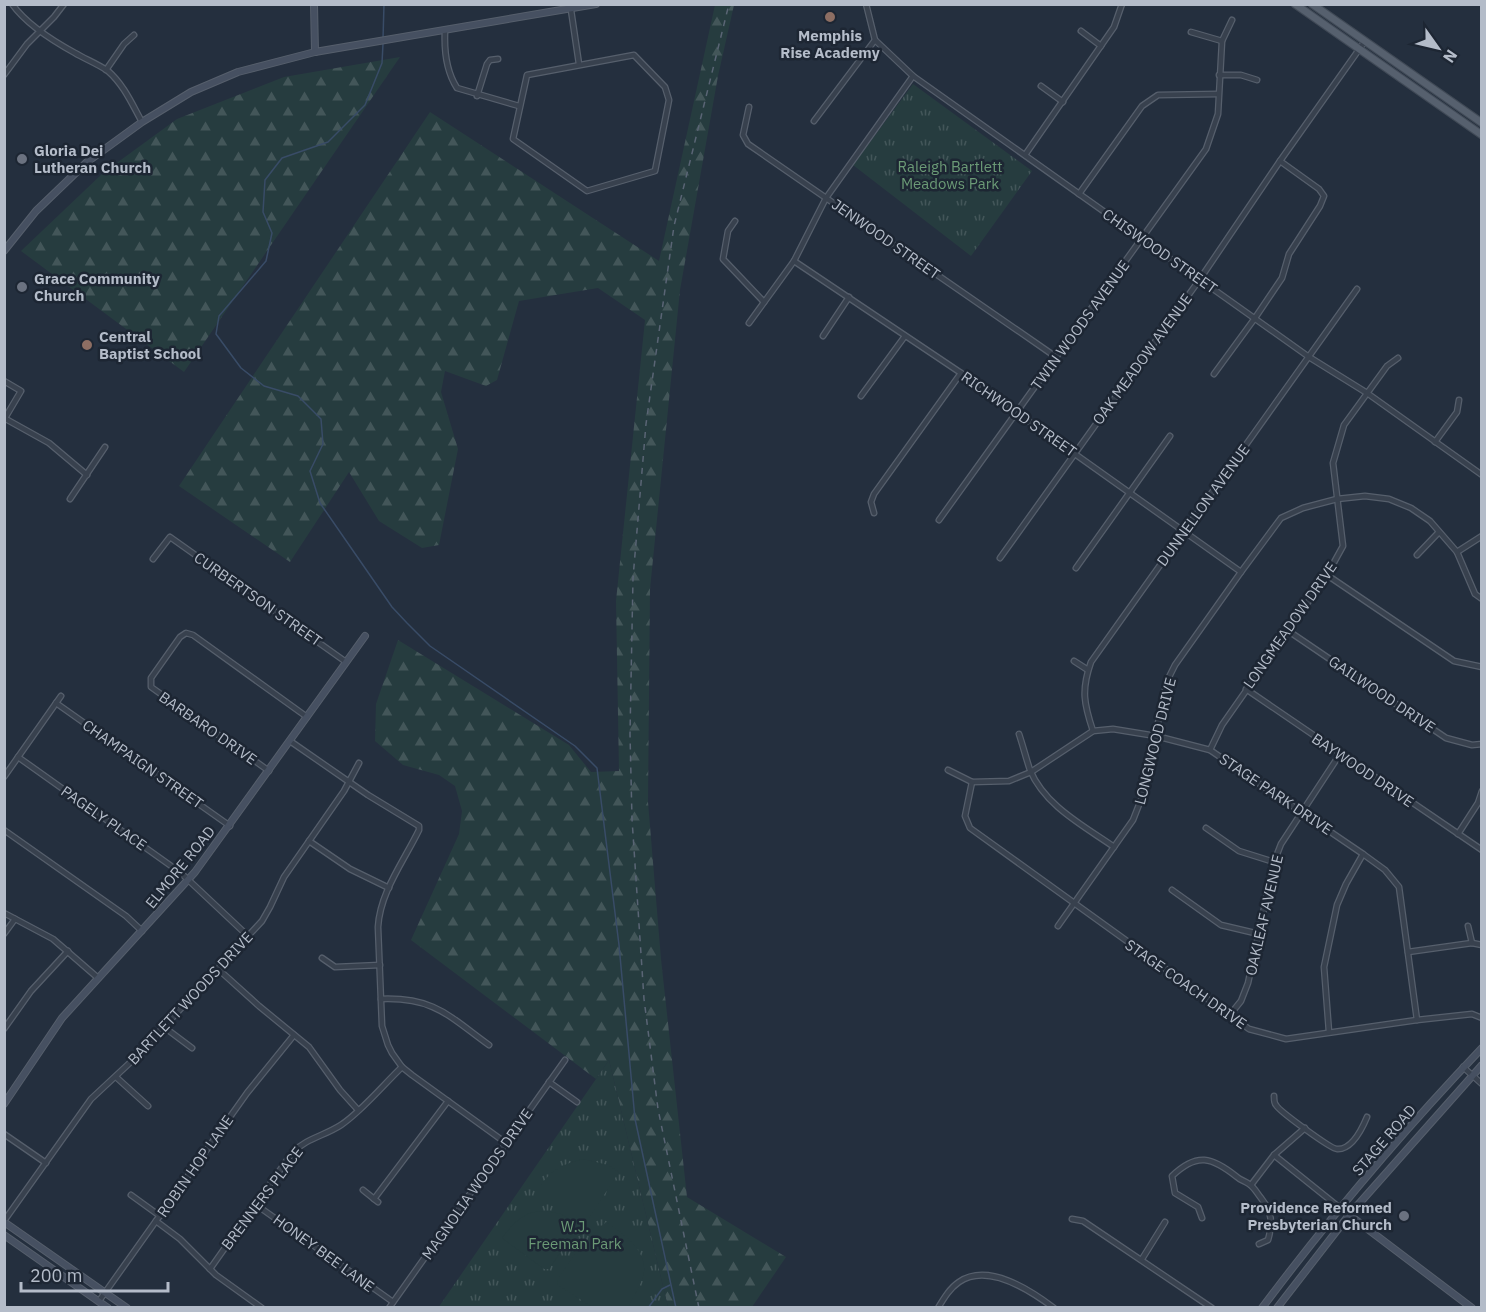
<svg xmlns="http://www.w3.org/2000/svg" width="1486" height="1312" font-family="'IBM Plex Sans',sans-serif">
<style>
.forest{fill:url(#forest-firs)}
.park{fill:url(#park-tufts)}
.pitch{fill:#263c3f}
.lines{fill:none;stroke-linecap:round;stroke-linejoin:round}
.stream{stroke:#394c67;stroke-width:1.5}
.street-casing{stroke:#565f6c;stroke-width:7}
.secondary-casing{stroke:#565f6c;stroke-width:8}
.primary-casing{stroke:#414a57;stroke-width:9}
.street{stroke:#38414e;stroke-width:4.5}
.secondary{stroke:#465061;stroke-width:6}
.primary{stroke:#56606e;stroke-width:7}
.rail{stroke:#5a6575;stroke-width:1.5;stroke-dasharray:6 6;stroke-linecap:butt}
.education-dot{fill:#8d6e63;stroke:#1d2633;stroke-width:2}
.worship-dot{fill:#6b7280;stroke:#1d2633;stroke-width:2}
.labels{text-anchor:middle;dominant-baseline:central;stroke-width:5;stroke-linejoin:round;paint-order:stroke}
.poi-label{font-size:15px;font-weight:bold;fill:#b4bcc9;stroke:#1d2633;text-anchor:start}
.park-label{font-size:15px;fill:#6b9a76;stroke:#1d2633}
.street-label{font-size:15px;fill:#b4bcc9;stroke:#1d2633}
</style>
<defs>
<pattern id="forest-firs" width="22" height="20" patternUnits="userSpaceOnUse" patternTransform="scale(1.5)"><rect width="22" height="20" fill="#263c3f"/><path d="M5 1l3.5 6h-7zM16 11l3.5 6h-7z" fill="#435659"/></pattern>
<pattern id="park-tufts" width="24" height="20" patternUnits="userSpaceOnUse" patternTransform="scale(1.5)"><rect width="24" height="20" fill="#263c3f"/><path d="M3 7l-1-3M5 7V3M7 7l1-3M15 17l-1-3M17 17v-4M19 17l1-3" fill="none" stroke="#435659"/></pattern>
</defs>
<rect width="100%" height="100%" fill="#242f3e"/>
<g class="forest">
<path d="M715,5h19l-16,71 -38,214 -30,299 -2,213 13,157 26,238 99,60 -34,50h-84l-59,-247 -13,19 -185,-139 48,-106 3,-23 -7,-25 -16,-11 -36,-10 -28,-24 1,-37 22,-64 171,105 22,27 28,-1 -3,-170 29,-281 -47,-32 -79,13 -22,79 -11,6 -41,-15 -4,21 17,57 -19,96 -17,3 -43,-27 -30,-49 -59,90 -111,-76 251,-374 229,149z"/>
<path d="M400,57l-216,315 -163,-121 82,-78 74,-54 107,-42z"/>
</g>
<g class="park">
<path d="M913,84l119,87 -61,85 -118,-91z"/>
<path d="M609,1060l59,247 -230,1 158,-229z"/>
</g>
<g class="pitch">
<path d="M583,1159l25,6 11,7 -30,46h-4l-44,-33c10,-15 24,-22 42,-26z"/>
<path d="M546,1211l15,3 18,11 -30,44h-5l-42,-31c12,-16 23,-28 44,-27z"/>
<path d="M606,1222c18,12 44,30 37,55 -4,11 -10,21 -15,30h-36l-34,-22 -1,-5 20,-29z"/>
</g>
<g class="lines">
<g class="stream">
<path d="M383,39l1,-35"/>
<path d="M383,44l-1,19 -17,42 -37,37 -46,16 -17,22 -2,32 9,21 -6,28 -47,55 -3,18 25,34 23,18 34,10 23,23 2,25 -13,27 10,32 72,104 15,16 23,23 145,100 22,22 22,177 16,174 41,189"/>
<path d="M648,1308l14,-19 8,-4"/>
</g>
<g class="street-casing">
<g id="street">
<path d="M12,4c15,21 41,37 63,49 10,6 23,11 33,18 16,14 24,33 34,51"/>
<path d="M866,4l9,36 38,36 396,281 58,36 115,82"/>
<path d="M571,10l8,54"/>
<path d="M445,31c-1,21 1,40 12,57l62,18"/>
<path d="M1081,31l20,15"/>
<path d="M1191,32l31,9"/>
<path d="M634,55l31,32 4,13 -14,71 -68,20 -74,-52 14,-64z"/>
<path d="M106,70l18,-26 10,-9"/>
<path d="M4,75l23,-31 27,-27 10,-13"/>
<path d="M1219,75h22l16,5"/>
<path d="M1041,86l22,16"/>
<path d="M477,96l10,-32 3,-4 8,-1"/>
<path d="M749,107l-6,28 5,9 308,213"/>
<path d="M814,121l61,-81"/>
<path d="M1025,155l89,-128 8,-23"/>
<path d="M1079,194l63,-88 16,-11 60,-1"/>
<path d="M735,221l-7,10 -5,28 41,43"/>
<path d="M794,261l167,112 280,199"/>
<path d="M749,323l45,-62 32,-63 87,-122"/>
<path d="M823,336l26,-39"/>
<path d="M1214,374l41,-56 27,-40 7,-24 31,-48 4,-10 -5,-7 -39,-28"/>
<path d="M4,381l17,10 -16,27"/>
<path d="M861,396l44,-60"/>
<path d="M4,418l45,25 38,32"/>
<path d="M1435,442l22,-30 2,-12"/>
<path d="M70,499l35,-52"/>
<path d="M874,513l-3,-11 3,-8 87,-121"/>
<path d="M939,520l267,-371 12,-35 4,-73 10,-21"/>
<path d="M1457,552l25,-16"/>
<path d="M1417,555l21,-22"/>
<path d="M1000,558l200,-279 80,-118 85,-120"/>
<path d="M153,559l17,-22 176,125"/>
<path d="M1076,568l94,-132"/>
<path d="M1327,575l127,86 28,6"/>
<path d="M1287,630l159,108 26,7 10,-1"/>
<path d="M1074,661l14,9"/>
<path d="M1246,689l236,161"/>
<path d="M56,703l174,123"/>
<path d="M1093,731c-9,-27 -12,-41 -2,-69l266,-373"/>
<path d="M1019,734c4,12 7,24 11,36 15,36 54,56 84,77"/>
<path d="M290,741l78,54 51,31v4c-15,31 -39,62 -41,97l4,99 6,19 4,8 10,14 10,8 94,68"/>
<path d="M1210,750l12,-25 105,-150 16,-29 -10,-83 11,-38 43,-59 11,-8"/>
<path d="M18,757l163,116 67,63"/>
<path d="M948,770l24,12 37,-1 22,-9 62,-41 20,-2 43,7 54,14 153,104 22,16 14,17 18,133"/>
<path d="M269,771l-118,-84v-9l29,-41 6,-4 7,2 114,82"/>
<path d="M4,777l57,-81"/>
<path d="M972,782l-7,34 5,12 279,201 37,10 131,-19 55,-6 10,4"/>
<path d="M1206,828l33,23 35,11"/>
<path d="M4,830l122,86 16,15"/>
<path d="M1458,834l20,-31 4,-12"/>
<path d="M309,841l41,28 39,19"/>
<path d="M1172,890l49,35 38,9"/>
<path d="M4,913l49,26 45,39"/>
<path d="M1058,926l75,-106 9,-23 25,-116 8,-16 66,-93 40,-54 22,-10 34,-9 28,-3 24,3 22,9 19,13 27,31 18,42 7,5"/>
<path d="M1468,926l4,17"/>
<path d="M4,934l11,-15"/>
<path d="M1408,952l64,-9 10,2"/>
<path d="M322,958l13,9 45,-2"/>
<path d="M218,969l41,37 50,41 31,43 18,20"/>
<path d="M381,999c53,-2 68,17 108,46"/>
<path d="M1229,1016l12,-15 7,-18 26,-121 7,-18 59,-90"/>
<path d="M164,1027l28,21"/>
<path d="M4,1029l27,-38 37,-40"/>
<path d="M1329,1032l-5,-65 13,-62 9,-21 17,-30"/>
<path d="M1463,1067l19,17"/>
<path d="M116,1077l32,29"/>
<path d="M549,1082l28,20"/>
<path d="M1274,1096c0,3 0,7 2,9 3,6 55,44 61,44 15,1 25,-20 30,-32"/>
<path d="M4,1134l42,29"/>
<path d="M1274,1155l66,53"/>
<path d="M1251,1185l23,-30 31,-27"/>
<path d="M363,1190l15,12"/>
<path d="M131,1195l29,21"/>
<path d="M374,1199l74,-98"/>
<path d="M255,1204l138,98"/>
<path d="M1202,1218l-4,-11 -23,-14 -3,-17c25,-24 40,-19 65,1 3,3 8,4 12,7 5,3 8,9 12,14 11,14 12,25 7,42l-9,4"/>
<path d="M1072,1219l11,2 129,87"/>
<path d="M4,1221l87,-122 44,-41 127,-137 8,-14 14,-30 60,-86 15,-28"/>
<path d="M156,1221l24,18 36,36 46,33"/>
<path d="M1142,1259l23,-37"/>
<path d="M210,1269l82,-116c15,-15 32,-17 49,-28 21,-14 42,-40 61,-58"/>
<path d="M99,1301l148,-208 47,-58"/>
<path d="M389,1308l176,-248"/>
<path d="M938,1308c6,-10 12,-20 21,-26 29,-20 71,8 95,26"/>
</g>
</g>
<g class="secondary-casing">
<g id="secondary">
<path d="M314,4l1,48"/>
<path d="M4,251l32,-40 51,-49 55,-40 49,-30 47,-20 77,-20 281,-48"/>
<path d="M4,1104l58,-86 133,-146 170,-236"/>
<path d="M1340,1208l132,100"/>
<path d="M4,1222l123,86"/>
<path d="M4,1235l104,73"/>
<path d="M1262,1308c68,-91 142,-178 220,-260"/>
<path d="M1277,1308l72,-93 133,-150"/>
</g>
</g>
<g class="primary-casing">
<g id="primary">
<path d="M1295,4l187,131"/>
<path d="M1312,4l170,119"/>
</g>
</g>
<use href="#street" class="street"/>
<use href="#secondary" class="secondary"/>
<use href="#primary" class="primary"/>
<path class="rail" d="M699,1308l-41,-199 -14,-110 -12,-180 -2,-85 3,-156 13,-154 28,-198 55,-222"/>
</g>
<g class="education-dot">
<circle cx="830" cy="17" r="6"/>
<circle cx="87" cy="345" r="6"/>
</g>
<g class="worship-dot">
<circle cx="22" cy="159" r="6"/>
<circle cx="22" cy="287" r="6"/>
<circle cx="1404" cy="1216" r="6"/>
</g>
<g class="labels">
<g class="poi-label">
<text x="830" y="35" text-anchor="middle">Memphis<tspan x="830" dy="17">Rise Academy</tspan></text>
<text x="34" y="150">Gloria Dei<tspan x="34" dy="17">Lutheran Church</tspan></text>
<text x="34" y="278">Grace Community<tspan x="34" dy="17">Church</tspan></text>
<text x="99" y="336">Central<tspan x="99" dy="17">Baptist School</tspan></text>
<text x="1392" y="1207" text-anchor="end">Providence Reformed<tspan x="1392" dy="17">Presbyterian Church</tspan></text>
</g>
<g class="park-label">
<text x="950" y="166">Raleigh Bartlett<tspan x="950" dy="17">Meadows Park</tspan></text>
<text x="575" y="1226">W.J.<tspan x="575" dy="17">Freeman Park</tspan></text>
</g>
<g class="street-label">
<text transform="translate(886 239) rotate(35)">JENWOOD STREET</text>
<text transform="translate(1160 251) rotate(35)">CHISWOOD STREET</text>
<text transform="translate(1080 325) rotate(-54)">TWIN WOODS AVENUE</text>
<text transform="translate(1142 359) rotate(-54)">OAK MEADOW AVENUE</text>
<text transform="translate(1019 414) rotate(35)">RICHWOOD STREET</text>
<text transform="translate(1203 505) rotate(-54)">DUNNELLON AVENUE</text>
<text transform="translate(258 599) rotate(35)">CURBERTSON STREET</text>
<text transform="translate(1290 625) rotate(-55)">LONGMEADOW DRIVE</text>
<text transform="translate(1382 694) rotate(34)">GAILWOOD DRIVE</text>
<text transform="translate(208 728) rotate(35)">BARBARO DRIVE</text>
<text transform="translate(1155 741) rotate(-76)">LONGWOOD DRIVE</text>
<text transform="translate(143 764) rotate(35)">CHAMPAIGN STREET</text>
<text transform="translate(1363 770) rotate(34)">BAYWOOD DRIVE</text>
<text transform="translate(1276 794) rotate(34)">STAGE PARK DRIVE</text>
<text transform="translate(104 818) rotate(35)">PAGELY PLACE</text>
<text transform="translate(180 867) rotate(-51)">ELMORE ROAD</text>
<text transform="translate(1264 915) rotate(-77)">OAKLEAF AVENUE</text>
<text transform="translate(1186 984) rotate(35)">STAGE COACH DRIVE</text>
<text transform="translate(190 998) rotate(-47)">BARTLETT WOODS DRIVE</text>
<text transform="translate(1384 1140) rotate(-49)">STAGE ROAD</text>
<text transform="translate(195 1166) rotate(-55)">ROBIN HOP LANE</text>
<text transform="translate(477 1184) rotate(-55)">MAGNOLIA WOODS DRIVE</text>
<text transform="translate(262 1198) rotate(-53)">BRENNERS PLACE</text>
<text transform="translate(324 1253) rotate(36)">HONEY BEE LANE</text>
</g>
</g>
<rect width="1486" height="1312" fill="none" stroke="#b4bcc9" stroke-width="12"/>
<g transform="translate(1438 48) rotate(124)" stroke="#1d2633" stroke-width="4.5" paint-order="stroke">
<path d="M0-4.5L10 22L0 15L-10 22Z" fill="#b4bcc9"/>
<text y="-9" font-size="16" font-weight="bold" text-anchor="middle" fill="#b4bcc9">N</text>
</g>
<path d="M21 1282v9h147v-9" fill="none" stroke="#b4bcc9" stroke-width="3"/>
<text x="30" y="1282" font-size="18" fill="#b4bcc9" stroke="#1d2633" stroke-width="4.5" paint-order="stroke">200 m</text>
</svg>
